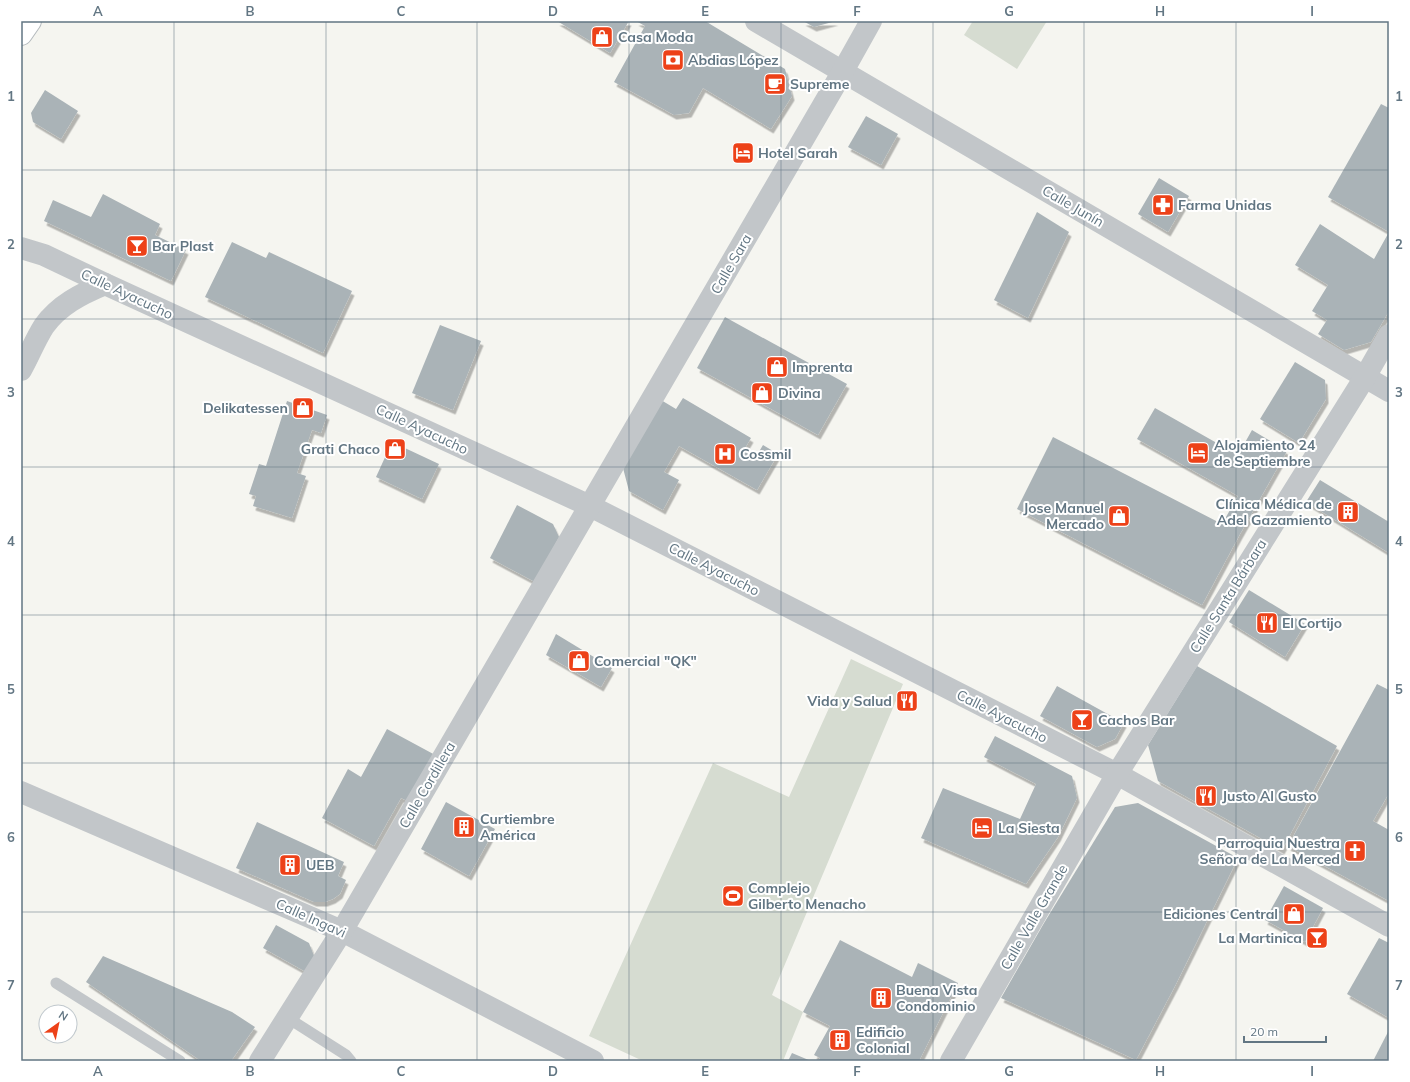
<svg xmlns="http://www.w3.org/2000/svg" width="1410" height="1082" font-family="Mulish,sans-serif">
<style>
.green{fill:#d6dcd1}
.building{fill:#aab3b7;filter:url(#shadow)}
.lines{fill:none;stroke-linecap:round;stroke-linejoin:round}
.secondary-casing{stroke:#b4babe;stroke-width:24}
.service{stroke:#c2c6c9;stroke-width:11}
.minor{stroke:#c2c6c9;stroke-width:22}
.secondary{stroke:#fff;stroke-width:22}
.grid{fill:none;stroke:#627683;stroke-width:1;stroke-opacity:0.55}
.labels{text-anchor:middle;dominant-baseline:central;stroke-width:4;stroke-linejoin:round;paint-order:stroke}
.poi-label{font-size:14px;font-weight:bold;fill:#627683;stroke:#fff;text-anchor:start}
.street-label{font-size:14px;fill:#627683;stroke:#fff}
.neatline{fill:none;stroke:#627683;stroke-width:1.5}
.grid-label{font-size:13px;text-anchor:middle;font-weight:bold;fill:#627683}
</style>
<defs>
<filter id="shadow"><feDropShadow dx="2.5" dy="4.5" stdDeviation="0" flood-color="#0004"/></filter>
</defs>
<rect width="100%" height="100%" fill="#f5f5f0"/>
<g class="green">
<path d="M973,21h74l-30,48 -53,-34z"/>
<path d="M851,659l52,25 -131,311 31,17 -20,49h-140l-54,-25 124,-273 76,34z"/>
</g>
<g class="building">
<path d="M557,21h72l-19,32z"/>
<path d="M636,21h69l80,48 7,27 -21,33 -68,-41 -14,25 -15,2 -60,-33 31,-56z"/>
<path d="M803,21h33l-22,6z"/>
<path d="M45,90l33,21 -17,28 -28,-17 -2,-9z"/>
<path d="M1381,104l8,4v124l-61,-35z"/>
<path d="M866,116l32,18 -17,31 -33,-18z"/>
<path d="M1159,178l30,18 -21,36 -30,-18z"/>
<path d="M103,194l57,30 -5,11 31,15 -15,31 -127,-60 9,-21 38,17z"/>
<path d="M1037,212l32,20 -41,86 -34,-18z"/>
<path d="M1320,224l54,35 15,-27v79l-18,31 -27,8 -26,-16 9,-14 -15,-9 16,-26 -33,-20z"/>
<path d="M232,242l34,16 3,-6 83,39 -29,62 -118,-56z"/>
<path d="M725,317l122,67 -29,51 -121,-67z"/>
<path d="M440,325l41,16 -28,69 -41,-17z"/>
<path d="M1295,362l30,18 1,19 -27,44 -39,-24z"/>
<path d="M683,398l68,40 -6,10 12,7 6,-10 15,9 -21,36 -78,-44 -15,26 15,8 -16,30 -34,-19 -6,-23 38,-68 15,9z"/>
<path d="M287,401l40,14 -6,18 -9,-3 -15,43 9,3 -14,42 -39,-12 3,-10 -7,-2 10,-30 7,2z"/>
<path d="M1155,408l83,47 14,-25 35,21 -47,83 -38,71 -185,-96 36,-72 169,87 16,-28 -101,-57z"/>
<path d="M392,442l47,22 -17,35 -46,-22z"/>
<path d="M1320,480l69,42v31l-83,-51z"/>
<path d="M517,505l36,19 6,13 -24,45 -45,-24z"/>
<path d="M1249,590l56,34 -20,33 -56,-35z"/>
<path d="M556,634l56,34 -11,19 -55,-32z"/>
<path d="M1197,666l140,80 -55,104 -124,-69 -10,-36z"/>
<path d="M1377,684l12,6v103l-16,28 16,9v71l-101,-55z"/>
<path d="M1057,686l67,37 -9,16 -18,8 -57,-31z"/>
<path d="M387,729l50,27 -25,47 -11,-5 -27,48 -52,-28 26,-49 13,8z"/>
<path d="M995,736l77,40 5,22 -19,39 -32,47 -105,-46 22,-50 77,31 16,-35 -52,-27z"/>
<path d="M446,802l49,27 -26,47 -48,-27z"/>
<path d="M1138,803l100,55 -62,126 -40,76 -135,-62 43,-75 71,-116z"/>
<path d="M257,822l87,40 -6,14 8,4 -6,14 -7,5 -8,3h-11l-78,-34z"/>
<path d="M1284,886l39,22 -18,34 -40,-22z"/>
<path d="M276,925l33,18 5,13 -8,16 -43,-24z"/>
<path d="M1379,938l10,5v75l-42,-24z"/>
<path d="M840,940l72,37 6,-14 40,20 -39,78h-101l2,-3 -6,-3 16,-29 -27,-14z"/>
<path d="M103,956l129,56 23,15 -24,34h-30l-115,-79z"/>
<path d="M1389,1030v31h-16z"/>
<path d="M792,1053l19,8h-23z"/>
</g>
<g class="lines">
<g class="secondary-casing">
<path id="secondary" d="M21,34l9,-13"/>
</g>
<g class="service">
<path d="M56,983l124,78"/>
<path d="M288,1018l58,37 5,6"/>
</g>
<g class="minor">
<path d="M756,21l633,370"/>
<path d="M21,248l23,7 61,29 485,222 527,268 272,152"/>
<path d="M21,370c8,-14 14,-30 23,-44 15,-21 37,-32 61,-42"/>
<path d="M21,792l321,139 251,130"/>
<path d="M260,1061l82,-130 501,-860 28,-50"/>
<path d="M951,1061l166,-287 248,-397 24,-42"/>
</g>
<use href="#secondary" class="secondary"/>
</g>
<path class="grid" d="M174,21v1040M326,21v1040M477,21v1040M629,21v1040M781,21v1040M933,21v1040M1084,21v1040M1236,21v1040M21,170h1368M21,319h1368M21,467h1368M21,615h1368M21,763h1368M21,912h1368"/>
<defs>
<g id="shop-square" transform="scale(1.15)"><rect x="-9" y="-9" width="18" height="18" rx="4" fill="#ed4118" stroke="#fff"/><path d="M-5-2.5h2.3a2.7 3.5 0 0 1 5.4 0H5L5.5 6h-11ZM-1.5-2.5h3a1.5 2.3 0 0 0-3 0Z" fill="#fff"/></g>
<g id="bank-square" transform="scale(1.15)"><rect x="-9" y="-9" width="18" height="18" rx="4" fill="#ed4118" stroke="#fff"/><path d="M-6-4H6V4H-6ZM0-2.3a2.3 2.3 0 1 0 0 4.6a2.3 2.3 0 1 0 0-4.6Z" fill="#fff"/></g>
<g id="cafe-square" transform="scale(1.15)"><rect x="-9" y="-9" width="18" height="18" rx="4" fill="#ed4118" stroke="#fff"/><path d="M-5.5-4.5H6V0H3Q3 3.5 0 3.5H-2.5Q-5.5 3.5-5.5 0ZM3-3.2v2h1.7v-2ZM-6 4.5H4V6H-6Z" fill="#fff"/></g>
<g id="hotel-square" transform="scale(1.15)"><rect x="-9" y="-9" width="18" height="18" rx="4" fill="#ed4118" stroke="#fff"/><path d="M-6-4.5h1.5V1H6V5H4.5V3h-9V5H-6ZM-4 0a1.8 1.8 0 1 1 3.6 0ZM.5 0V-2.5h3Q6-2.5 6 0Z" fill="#fff"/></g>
<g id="pharmacy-square" transform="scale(1.15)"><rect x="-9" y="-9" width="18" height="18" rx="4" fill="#ed4118" stroke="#fff"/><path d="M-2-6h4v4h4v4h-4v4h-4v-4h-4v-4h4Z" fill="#fff"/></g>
<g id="bar-square" transform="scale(1.15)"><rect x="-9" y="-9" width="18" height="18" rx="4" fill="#ed4118" stroke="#fff"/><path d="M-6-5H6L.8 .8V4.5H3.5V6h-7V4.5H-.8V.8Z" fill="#fff"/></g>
<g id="hospital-square" transform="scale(1.15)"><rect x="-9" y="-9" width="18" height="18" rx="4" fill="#ed4118" stroke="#fff"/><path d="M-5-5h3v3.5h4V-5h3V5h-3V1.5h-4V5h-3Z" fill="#fff"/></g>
<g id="building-square" transform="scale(1.15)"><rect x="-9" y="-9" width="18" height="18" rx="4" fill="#ed4118" stroke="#fff"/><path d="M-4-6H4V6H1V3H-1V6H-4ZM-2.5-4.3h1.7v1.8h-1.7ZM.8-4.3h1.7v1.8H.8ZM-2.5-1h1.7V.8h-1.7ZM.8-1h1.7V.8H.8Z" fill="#fff"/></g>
<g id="restaurant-square" transform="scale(1.15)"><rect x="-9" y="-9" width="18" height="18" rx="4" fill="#ed4118" stroke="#fff"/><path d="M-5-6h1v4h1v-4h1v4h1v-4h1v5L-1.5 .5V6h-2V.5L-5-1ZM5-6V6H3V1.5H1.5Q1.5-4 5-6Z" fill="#fff"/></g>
<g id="church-square" transform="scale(1.15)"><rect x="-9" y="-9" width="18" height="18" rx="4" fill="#ed4118" stroke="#fff"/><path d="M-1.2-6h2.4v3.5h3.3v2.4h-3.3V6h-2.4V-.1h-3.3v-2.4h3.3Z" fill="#fff"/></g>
<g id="stadium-square" transform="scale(1.15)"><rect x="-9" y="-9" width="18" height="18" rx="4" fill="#ed4118" stroke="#fff"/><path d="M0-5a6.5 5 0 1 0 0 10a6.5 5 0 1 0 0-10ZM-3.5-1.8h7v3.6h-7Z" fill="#fff"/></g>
</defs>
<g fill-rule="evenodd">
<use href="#shop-square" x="602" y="37"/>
<use href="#bank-square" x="673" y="60"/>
<use href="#cafe-square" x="775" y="84"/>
<use href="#hotel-square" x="743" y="153"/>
<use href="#pharmacy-square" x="1163" y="205"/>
<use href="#bar-square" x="137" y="246"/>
<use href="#shop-square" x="777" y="367"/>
<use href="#shop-square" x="762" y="393"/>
<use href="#shop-square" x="303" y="408"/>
<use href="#shop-square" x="395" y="449"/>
<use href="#hotel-square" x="1198" y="453"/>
<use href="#hospital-square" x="725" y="454"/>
<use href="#building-square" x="1348" y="512"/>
<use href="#shop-square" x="1119" y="516"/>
<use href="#restaurant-square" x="1267" y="623"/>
<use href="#shop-square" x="579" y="661"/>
<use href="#restaurant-square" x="907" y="701"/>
<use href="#bar-square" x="1082" y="720"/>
<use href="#restaurant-square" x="1206" y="796"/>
<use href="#building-square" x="464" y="827"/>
<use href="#hotel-square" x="982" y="828"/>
<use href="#church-square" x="1355" y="851"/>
<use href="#building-square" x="290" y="865"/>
<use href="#stadium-square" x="733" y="896"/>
<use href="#shop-square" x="1294" y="914"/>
<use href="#bar-square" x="1317" y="938"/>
<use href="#building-square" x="881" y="998"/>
<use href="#building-square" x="840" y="1040"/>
</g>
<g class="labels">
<g class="poi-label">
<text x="618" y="37">Casa Moda</text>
<text x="688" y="60">Abdias López</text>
<text x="790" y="84">Supreme</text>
<text x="758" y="153">Hotel Sarah</text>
<text x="1178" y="205">Farma Unidas</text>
<text x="152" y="246">Bar Plast</text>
<text x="792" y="367">Imprenta</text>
<text x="778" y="393">Divina</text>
<text x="288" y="408" text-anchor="end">Delikatessen</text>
<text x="1214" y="445">Alojamiento 24<tspan x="1214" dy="16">de Septiembre</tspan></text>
<text x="380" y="449" text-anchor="end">Grati Chaco</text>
<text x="740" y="454">Cossmil</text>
<text x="1332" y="504" text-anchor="end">Clínica Médica de<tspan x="1332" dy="16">Adel Gazamiento</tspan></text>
<text x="1104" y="508" text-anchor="end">Jose Manuel<tspan x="1104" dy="16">Mercado</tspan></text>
<text x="1282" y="623">El Cortijo</text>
<text x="594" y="661">Comercial "QK"</text>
<text x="892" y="701" text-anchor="end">Vida y Salud</text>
<text x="1098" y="720">Cachos Bar</text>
<text x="1222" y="796">Justo Al Gusto</text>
<text x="480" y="819">Curtiembre<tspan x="480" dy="16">América</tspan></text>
<text x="998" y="828">La Siesta</text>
<text x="1340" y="843" text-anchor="end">Parroquia Nuestra<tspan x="1340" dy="16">Señora de La Merced</tspan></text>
<text x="306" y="865">UEB</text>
<text x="748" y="888">Complejo<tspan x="748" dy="16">Gilberto Menacho</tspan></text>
<text x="1278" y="914" text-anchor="end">Ediciones Central</text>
<text x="1302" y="938" text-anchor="end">La Martinica</text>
<text x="896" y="990">Buena Vista<tspan x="896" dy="16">Condominio</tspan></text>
<text x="856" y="1032">Edificio<tspan x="856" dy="16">Colonial</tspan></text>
</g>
<g class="street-label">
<text transform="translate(1073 206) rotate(30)">Calle Junín</text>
<text transform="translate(731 264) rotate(-60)">Calle Sara</text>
<text transform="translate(127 294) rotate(25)">Calle Ayacucho</text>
<text transform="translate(422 429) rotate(25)">Calle Ayacucho</text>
<text transform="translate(714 569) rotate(27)">Calle Ayacucho</text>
<text transform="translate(1228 596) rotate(-58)">Calle Santa Bárbara</text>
<text transform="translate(1002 716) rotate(27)">Calle Ayacucho</text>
<text transform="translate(427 785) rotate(-60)">Calle Cordillera</text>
<text transform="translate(1034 917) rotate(-60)">Calle Valle Grande</text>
<text transform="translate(311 918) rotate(24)">Calle Ingavi</text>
</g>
</g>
<rect width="1410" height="1082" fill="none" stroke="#ffffff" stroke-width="44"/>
<g transform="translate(58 1024) rotate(33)"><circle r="19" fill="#ffffff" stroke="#c0c8cd"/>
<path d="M0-3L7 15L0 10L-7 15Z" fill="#ed4118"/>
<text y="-6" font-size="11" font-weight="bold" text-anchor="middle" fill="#627683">N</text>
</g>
<path d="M1244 1036v6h82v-6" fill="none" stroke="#627683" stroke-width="2"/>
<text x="1250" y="1036" font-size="12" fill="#627683" stroke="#ffffff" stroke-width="3" paint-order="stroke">20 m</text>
<rect x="22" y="22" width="1366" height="1038" class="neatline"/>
<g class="grid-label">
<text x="98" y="16">A</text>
<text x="250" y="16">B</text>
<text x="401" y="16">C</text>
<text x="553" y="16">D</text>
<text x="705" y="16">E</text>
<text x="857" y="16">F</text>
<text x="1009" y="16">G</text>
<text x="1160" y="16">H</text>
<text x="1312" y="16">I</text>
<text x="11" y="101">1</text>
<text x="1399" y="101">1</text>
<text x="11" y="249">2</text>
<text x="1399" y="249">2</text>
<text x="11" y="397">3</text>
<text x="1399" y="397">3</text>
<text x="11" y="546">4</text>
<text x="1399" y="546">4</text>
<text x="11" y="694">5</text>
<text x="1399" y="694">5</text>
<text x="11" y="842">6</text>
<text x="1399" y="842">6</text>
<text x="11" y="990">7</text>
<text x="1399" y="990">7</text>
<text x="98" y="1076">A</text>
<text x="250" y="1076">B</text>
<text x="401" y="1076">C</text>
<text x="553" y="1076">D</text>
<text x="705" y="1076">E</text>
<text x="857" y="1076">F</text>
<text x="1009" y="1076">G</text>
<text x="1160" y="1076">H</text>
<text x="1312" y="1076">I</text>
</g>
</svg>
